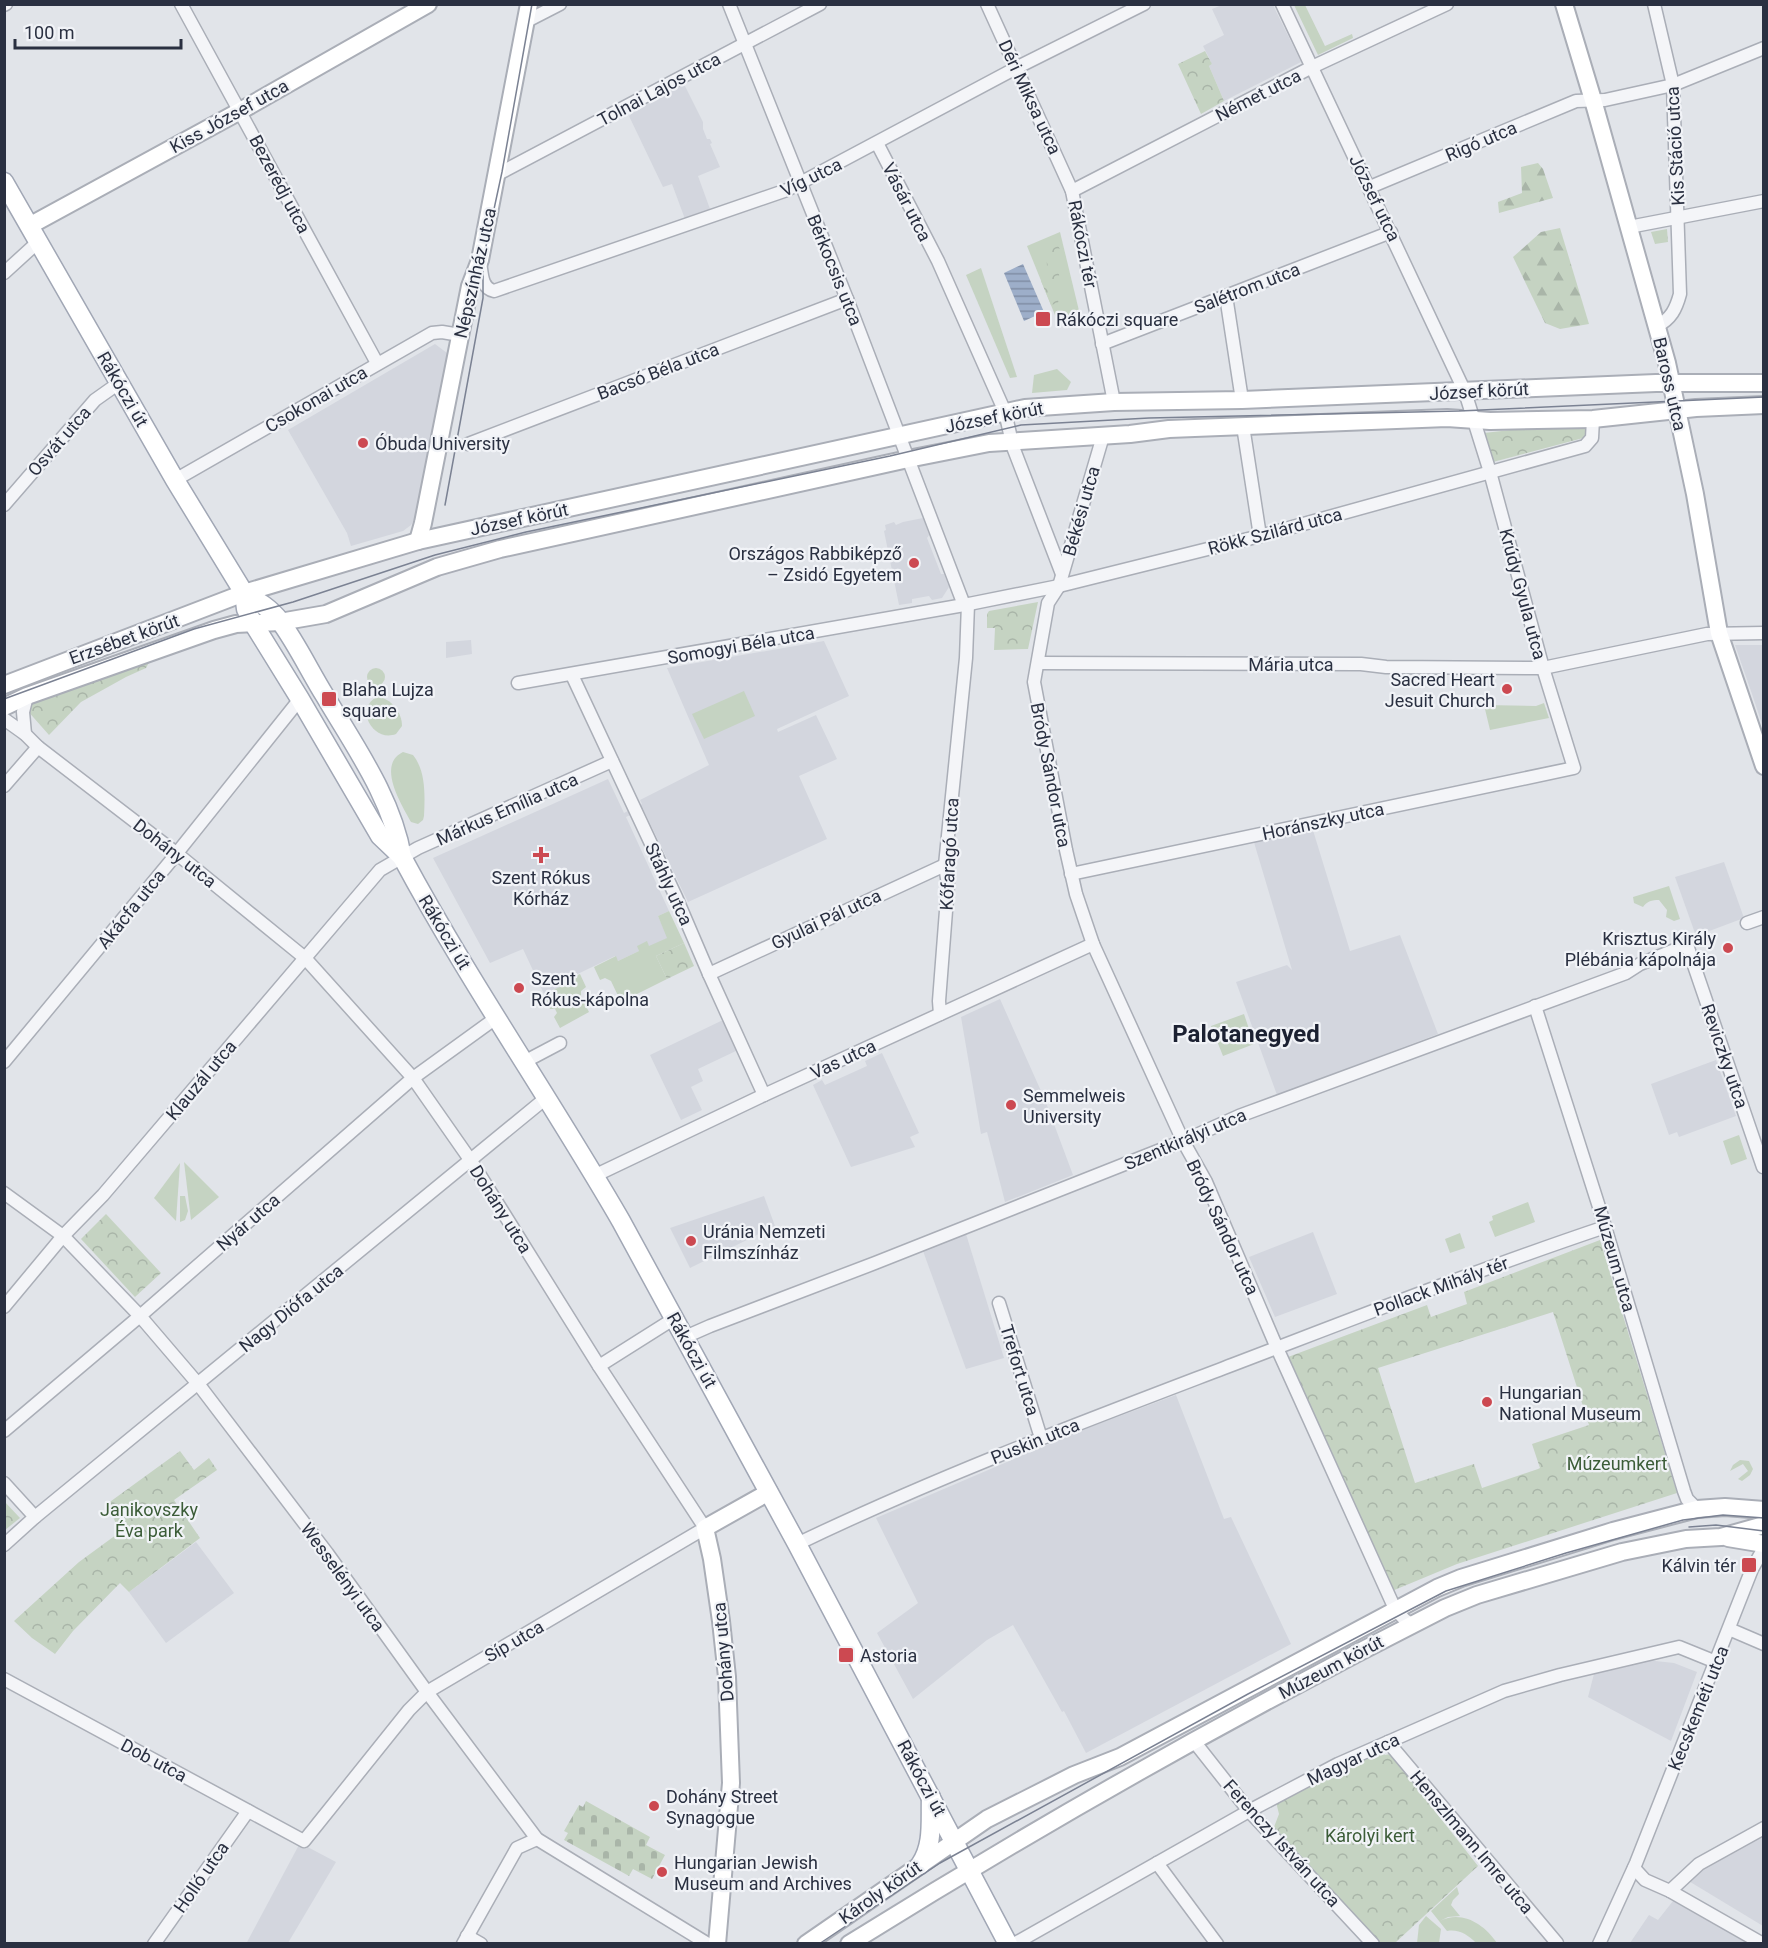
<svg xmlns="http://www.w3.org/2000/svg" width="1768" height="1948" font-family="Roboto,sans-serif">
<style>
.built{fill:#d3d6de}
.green{fill:#c5d3c2}
.forest{fill:url(#forest-firs)}
.cemetery{fill:url(#cemetery-stones)}
.park{fill:url(#park-crowns);fill-rule:evenodd}
.water{fill:url(#water-rules)}
.lines{fill:none;stroke-linecap:round;stroke-linejoin:round}
.street-casing{stroke:#aaaeb7;stroke-width:15}
.secondary-casing{stroke:#aaaeb7;stroke-width:20}
.primary-casing{stroke:#a1a7b5;stroke-width:21}
.street{stroke:#f4f5f8;stroke-width:12}
.secondary{stroke:#fff;stroke-width:16}
.primary{stroke:#fff;stroke-width:18}
.tram{stroke:#7b8293;stroke-width:1.5}
.poi-dot{fill:#cc4951;stroke:#f1f3f7;stroke-width:2}
.labels{text-anchor:middle;dominant-baseline:central;stroke-width:4.5;stroke-linejoin:round;paint-order:stroke}
.street-label{font-size:18px;fill:#2a3041;stroke:#f1f3f7}
.poi-label{font-size:18px;fill:#2a3041;stroke:#f1f3f7;text-anchor:start}
.park-label{font-size:18px;fill:#3b5c37;stroke:#f1f3f7}
.district-label{font-size:24px;font-weight:bold;fill:#1c2132;stroke:#f1f3f7}
</style>
<defs>
<pattern id="forest-firs" width="22" height="20" patternUnits="userSpaceOnUse" patternTransform="scale(1.5)"><rect width="22" height="20" fill="#c5d3c2"/><path d="M5 1l3.5 6h-7zM16 11l3.5 6h-7z" fill="#a9b5a8"/></pattern>
<pattern id="cemetery-stones" width="16" height="16" patternUnits="userSpaceOnUse" patternTransform="scale(1.5)"><rect width="16" height="16" fill="#c5d3c2"/><path d="M2 7V4a2 2 0 0 1 4 0v3zM10 15v-3a2 2 0 0 1 4 0v3z" fill="#a9b5a8"/></pattern>
<pattern id="park-crowns" width="20" height="18" patternUnits="userSpaceOnUse" patternTransform="scale(1.5)"><rect width="20" height="18" fill="#c5d3c2"/><path d="M2 6a3 3 0 1 1 6 0M12 15a3 3 0 1 1 6 0" fill="none" stroke="#a9b5a8"/></pattern>
<pattern id="water-rules" width="6" height="5" patternUnits="userSpaceOnUse" patternTransform="scale(1.5)"><rect width="6" height="5" fill="#9daec9"/><path d="M0 2.5h6" fill="none" stroke="#808ea5"/></pattern>
</defs>
<rect width="100%" height="100%" fill="#e1e4e9"/>
<g class="built">
<path d="M1222,5h51l28,57 -77,39 -15,-35 3,-2 -9,-18 21,-11 -12,-26z"/>
<path d="M684,84l19,38v7l4,10h3l2,4 -2,1 10,23 -22,9 12,33 -25,10 -13,-35 -9,3 -34,-71 6,-5z"/>
<path d="M435,344l12,9 -28,158 -8,14 -8,6 -52,15 -4,-13 -59,-103z"/>
<path d="M923,518l6,17 -2,3 14,36h3l5,13 -7,11 -10,2 -3,-4 -17,3v4l-13,2 -15,-74 2,-1 -1,-5 9,-3 2,3 7,-3z"/>
<path d="M471,640l1,14 -26,4v-16z"/>
<path d="M824,641l25,55 -72,33 1,3 38,-17 21,44 -38,17 28,63 -139,63 -45,-93 -17,8 43,94 -11,5 10,22 -19,9 -2,-5 -9,4 1,5 -21,10 -3,-5 -54,26 1,4 -18,8 -21,-45 -33,14 -57,-105 175,-79 16,34 18,-9 -2,-4 69,-35 -42,-97z"/>
<path d="M1735,645h28v82l-11,-33z"/>
<path d="M1312,827l38,124 50,-16 38,99 -161,61 -41,-113 51,-17 5,5 -39,-131z"/>
<path d="M1724,862l20,56 -48,18 -21,-59z"/>
<path d="M1000,999l45,101 28,75 -68,27 -18,-70 -6,2 -20,-117z"/>
<path d="M723,1020l15,30 -40,19 5,12 -12,6 11,23 -21,10 -31,-65z"/>
<path d="M882,1053l37,80 -9,4 5,10 -64,20 -38,-82 9,-5 3,5 42,-19 -2,-5z"/>
<path d="M1716,1060l20,56 -57,21 -2,-5 -8,3 -18,-51z"/>
<path d="M764,1196l11,30 -85,42 -20,-40z"/>
<path d="M1313,1232l24,62 -62,23 -26,-60z"/>
<path d="M966,1234l38,124 -38,11 -43,-118z"/>
<path d="M1176,1395l48,124 7,-2 60,127 -205,109 -22,-42 -2,1 -49,-87 -26,15 -74,59 -36,-66 41,-30 -42,-85 201,-86z"/>
<path d="M196,1542l38,51 -68,50 -37,-51z"/>
<path d="M1646,1660l28,3 23,9 -26,69 -83,-44 6,-23 32,-7z"/>
<path d="M1763,1833v93l-76,-46 19,-17z"/>
<path d="M300,1843l36,19 -48,81 -42,1z"/>
<path d="M1673,1901l76,42h-119l19,-28 9,5z"/>
</g>
<g class="green">
<path d="M1294,5h11l20,41 27,-12 1,4 -35,17z"/>
<path d="M1060,232l21,87 -22,6 -32,-79z"/>
<path d="M981,268l36,109 -7,1 -44,-103z"/>
<path d="M1057,369l14,13 -4,8 -35,3 2,-18z"/>
<circle cx="376" cy="677" r="9"/>
<path d="M744,691l11,25 -51,23 -12,-25z"/>
<path d="M377,697c14,1 25,15 25,29l-6,8c-23,9 -42,-26 -19,-37z"/>
<path d="M1544,703l5,15 -59,12 -6,-25 52,1z"/>
<path d="M403,752l10,3c13,16 12,41 11,61l-1,4 -5,4 -7,-2c-9,-17 -35,-57 -8,-70z"/>
<path d="M1669,886l11,33 -6,2 -8,-4 1,-7 -8,-10c-7,0 -12,1 -16,7l-9,-4 -1,-6z"/>
<path d="M669,911l15,32 -28,13 11,23 -46,23 -10,-21 -6,-3 -5,2 -6,-13 22,-11 2,5 21,-10 -2,-5 10,-5 2,5 18,-8 -9,-22z"/>
<path d="M580,974l6,13 -5,4v5l8,16 -29,16 -6,-11 3,-4 -2,-4h-5l-6,-15 18,-8 -1,-3z"/>
<path d="M1244,1014l10,30 -31,12 -12,-30z"/>
<path d="M1739,1135l8,24 -16,6 -8,-24z"/>
<path d="M184,1162l35,35 -28,23z"/>
<path d="M180,1163l-4,58 -22,-23z"/>
<path d="M180,1196h5l3,15 -3,9 -5,2z"/>
<path d="M1528,1202l7,20 -40,15 -6,-15 4,-2 -1,-4z"/>
<path d="M1460,1233l5,15 -15,5 -5,-14z"/>
<path d="M1740,1460l9,1 4,8 -3,6 -8,6 -4,-2 10,-8 -5,-7 -13,7 3,-6z"/>
<path d="M1457,1887l2,7 -6,6 -2,5 9,11 -12,1 -8,4c22,-11 44,3 57,22h-21c-8,-8 -17,-14 -29,-12l-16,-20z"/>
<path d="M1426,1916l15,13 -2,14h-22l2,-18z"/>
</g>
<g class="forest">
<path d="M1538,163l5,6 10,29 -54,15 -1,-11 24,-9 -1,-26z"/>
<path d="M1560,228l29,96 -29,5 -15,-6 -32,-66 28,-25z"/>
</g>
<path class="cemetery" d="M586,1801l64,36 -4,8 19,10 -13,24 -19,-10 -4,7 -65,-36 4,-7 -4,-2 15,-26 4,2z"/>
<g class="park">
<path d="M1205,51l7,13 -3,2 15,35 -23,13 -23,-50z"/>
<path d="M1667,229l1,13 -13,2 -4,-12z"/>
<path d="M1057,243c4,7 4,13 8,21l-2,4 -4,2c-1,14 6,15 8,26l-1,3 -7,-1 -1,5 -7,2 -10,-24 6,-14 -1,-22z"/>
<path d="M1589,421l-2,16 -94,25 -9,-29z"/>
<path d="M1038,602l-10,47 -34,1 1,-22h-8v-14l2,-3z"/>
<path d="M152,657l-6,11 -20,9 -45,25 -32,33 -23,-26 4,-9z"/>
<path d="M684,943l10,23 -27,13 -11,-23z"/>
<path d="M106,1214l55,59 -26,24 -54,-58z"/>
<path d="M1600,1240l77,253 -220,71 -65,27 -104,-234 139,-52 4,12 36,-13 -3,-12zM1553,1312l36,113 -57,19 8,24 -2,1 -56,19 -8,-24 -59,19 -37,-115z"/>
<path d="M180,1451l14,19 15,-12 8,12 -43,30 26,38 -71,54 -9,-9 -47,48 -18,23 -23,-16 -18,-17 65,-59 41,-30 -13,-28z"/>
<path d="M4,1501l16,17 -15,12h-1z"/>
<path d="M1381,1751l4,4 5,-1 88,112 -83,77h-14l-107,-116 5,-13 -3,-12z"/>
</g>
<path class="water" d="M1023,264l21,48 -20,9 -20,-48z"/>
<g class="lines">
<g class="street-casing">
<g id="street">
<path d="M181,4l196,359"/>
<path d="M729,4l118,295 117,306"/>
<path d="M987,4l85,187 42,211"/>
<path d="M1654,4l19,81 7,209c-4,15 -9,25 -23,32"/>
<path d="M4,5l2,-1"/>
<path d="M525,22l35,-18"/>
<path d="M877,143l61,118 67,151 8,35 49,127"/>
<path d="M498,174l322,-170"/>
<path d="M1370,187l206,-86 29,-1 68,-15 91,-37"/>
<path d="M1072,191l240,-124 135,-63"/>
<path d="M1629,227l135,-26"/>
<path d="M480,261c2,12 1,27 14,30l293,-101 229,-122 128,-64"/>
<path d="M4,273l34,-31"/>
<path d="M1226,296l16,104"/>
<path d="M1102,344l289,-112"/>
<path d="M1243,426l17,110"/>
<path d="M1103,436l-44,150 -11,17 -14,79 32,168 10,44 17,50 90,197 23,41 71,166 118,261 10,11 7,5"/>
<path d="M468,444l379,-145"/>
<path d="M175,480l257,-147 10,-1 18,3"/>
<path d="M4,505l91,-105 24,-17"/>
<path d="M1038,663l323,1 25,3 157,1 164,-34 57,-1"/>
<path d="M572,675l104,222 33,77 55,121"/>
<path d="M518,683l446,-78 95,-19 201,-50 325,-90 7,-8 1,-19"/>
<path d="M4,719l21,15 13,13 138,106 129,105 108,120 58,83 128,205 106,162 -278,164 -18,18 -105,131 -300,-162"/>
<path d="M25,734l-2,-22 4,-16"/>
<path d="M4,786l34,-39"/>
<path d="M1071,874l503,-106 -31,-100 -53,-196 -25,-80 -183,-388"/>
<path d="M1747,923l17,-6"/>
<path d="M709,974l236,-109"/>
<path d="M1535,1006l65,204 84,281 3,8 10,10"/>
<path d="M940,1014l-1,-13 9,-116 -3,-20 21,-207 2,-54"/>
<path d="M4,1062l165,-199 131,-164"/>
<path d="M524,1062l36,-19"/>
<path d="M594,1176l170,-81 329,-151"/>
<path d="M4,1193l59,43 77,80 59,69 128,168 100,139 110,147 171,105"/>
<path d="M999,1303l42,135"/>
<path d="M4,1307l59,-71 40,-41 277,-325 38,-22 194,-87"/>
<path d="M685,1337l25,-11 165,-63 308,-122 56,-25 387,-143 14,-9 47,-19 76,222"/>
<path d="M599,1366l76,-48"/>
<path d="M4,1431l136,-115 273,-238 83,-60"/>
<path d="M4,1483l31,34 -31,28"/>
<path d="M35,1517l511,-419"/>
<path d="M797,1544c139,-67 283,-121 427,-176 126,-48 253,-98 381,-141"/>
<path d="M1729,1629l35,15"/>
<path d="M1193,1740l56,71 124,133"/>
<path d="M1388,1742l169,201"/>
<path d="M1157,1863l60,81"/>
<path d="M1634,1868l11,12 25,11 93,53"/>
<path d="M1670,1891l29,-27 65,-36"/>
<path d="M467,1936l14,8"/>
<path d="M154,1944l94,-133"/>
<path d="M463,1944l54,-96 20,-9"/>
<path d="M1014,1944l235,-133 89,-47 166,-73 56,-16 119,-28 37,15"/>
<path d="M1599,1944l37,-81 116,-294 12,-21"/>
</g>
</g>
<g class="secondary-casing">
<g id="secondary">
<path d="M1564,4l29,96 74,263 28,131 24,139 45,133"/>
<path d="M29,226l211,-115 188,-107"/>
<path d="M418,541l5,-18 47,-237 10,-26 49,-256"/>
<path d="M4,685l240,-92 174,-52 607,-133 89,-6 128,-2 414,-17h108"/>
<path d="M4,707l23,-11 187,-66 22,-6 44,-2 46,-8 111,-47 63,-18 408,-90 81,-16 141,-9 39,-5 278,-11 43,3 103,-2 103,-11 68,-3"/>
<path d="M1728,1538l36,6"/>
<path d="M717,1944l14,-161 -4,-106 -6,-56 -9,-62 -7,-31 64,-36"/>
<path d="M806,1944l181,-125 87,-44 46,-18 317,-169 24,-10 152,-47 84,-22 28,-2 39,3"/>
<path d="M849,1944c194,-121 392,-233 596,-336l32,-13 145,-43 64,-13 35,-2 43,-12"/>
</g>
</g>
<g class="primary-casing">
<g id="primary">
<path d="M4,182l171,298 69,113 2,16 7,14 47,76 59,101 21,36 22,21c67,125 148,241 219,364l176,323 211,400"/>
<path d="M244,593c14,8 26,15 36,28 17,23 30,51 45,75 30,51 67,102 77,161"/>
<path d="M920,1865c14,-20 10,-45 11,-68"/>
</g>
</g>
<use href="#street" class="street"/>
<use href="#secondary" class="secondary"/>
<use href="#primary" class="primary"/>
<g class="tram">
<path d="M445,505l38,-207v-38l19,-88 30,-168"/>
<path d="M4,699l190,-70 99,-27 142,-47 91,-23 364,-76 131,-31 128,-7 310,-7 305,-14"/>
<path d="M1689,1527l27,-2 48,6"/>
<path d="M819,1944l121,-81 308,-169 198,-103 120,-38 117,-33 40,-5 41,3"/>
</g>
</g>
<g class="poi-dot">
<rect x="1035" y="311" width="16" height="16" rx="3"/>
<circle cx="363" cy="443" r="6"/>
<circle cx="914" cy="563" r="6"/>
<circle cx="1507" cy="689" r="6"/>
<rect x="321" y="691" width="16" height="16" rx="3"/>
<path d="M538 846h6v6h6v6h-6v6h-6v-6h-6v-6h6z"/>
<circle cx="1728" cy="948" r="6"/>
<circle cx="519" cy="988" r="6"/>
<circle cx="1011" cy="1105" r="6"/>
<circle cx="691" cy="1241" r="6"/>
<circle cx="1487" cy="1402" r="6"/>
<rect x="1741" y="1557" width="16" height="16" rx="3"/>
<rect x="838" y="1647" width="16" height="16" rx="3"/>
<circle cx="654" cy="1806" r="6"/>
<circle cx="662" cy="1872" r="6"/>
</g>
<g class="labels">
<g class="street-label">
<text transform="translate(659 89) rotate(-28)">Tolnai Lajos utca</text>
<text transform="translate(1258 95) rotate(-27)">Német utca</text>
<text transform="translate(1030 97) rotate(65)">Déri Miksa utca</text>
<text transform="translate(229 116) rotate(-29)">Kiss József utca</text>
<text transform="translate(1481 141) rotate(-23)">Rigó utca</text>
<text transform="translate(1675 146) rotate(-93)">Kis Stáció utca</text>
<text transform="translate(811 177) rotate(-26)">Víg utca</text>
<text transform="translate(280 184) rotate(62)">Bezerédj utca</text>
<text transform="translate(1375 198) rotate(64)">József utca</text>
<text transform="translate(907 202) rotate(63)">Vásár utca</text>
<text transform="translate(1083 244) rotate(79)">Rákóczi tér</text>
<text transform="translate(835 270) rotate(68)">Bérkocsis utca</text>
<text transform="translate(475 273) rotate(-77)">Népszínház utca</text>
<text transform="translate(1247 288) rotate(-21)">Salétrom utca</text>
<text transform="translate(658 371) rotate(-21)">Bacsó Béla utca</text>
<text transform="translate(1670 384) rotate(77)">Baross utca</text>
<text transform="translate(123 389) rotate(60)">Rákóczi út</text>
<text transform="translate(1479 391) rotate(-3)">József körút</text>
<text transform="translate(316 399) rotate(-30)">Csokonai utca</text>
<text transform="translate(994 417) rotate(-11)">József körút</text>
<text transform="translate(59 441) rotate(-49)">Osvát utca</text>
<text transform="translate(1081 511) rotate(-74)">Békési utca</text>
<text transform="translate(519 519) rotate(-12)">József körút</text>
<text transform="translate(1275 531) rotate(-15)">Rökk Szilárd utca</text>
<text transform="translate(1523 594) rotate(75)">Krúdy Gyula utca</text>
<text transform="translate(124 639) rotate(-20)">Erzsébet körút</text>
<text transform="translate(741 645) rotate(-10)">Somogyi Béla utca</text>
<text x="1291" y="664">Mária utca</text>
<text transform="translate(1051 775) rotate(79)">Bródy Sándor utca</text>
<text transform="translate(507 809) rotate(-24)">Márkus Emília utca</text>
<text transform="translate(1323 821) rotate(-12)">Horánszky utca</text>
<text transform="translate(175 853) rotate(38)">Dohány utca</text>
<text transform="translate(949 854) rotate(-87)">Kőfaragó utca</text>
<text transform="translate(669 884) rotate(65)">Stáhly utca</text>
<text transform="translate(131 909) rotate(-51)">Akácfa utca</text>
<text transform="translate(826 919) rotate(-25)">Gyulai Pál utca</text>
<text transform="translate(445 932) rotate(59)">Rákóczi út</text>
<text transform="translate(1725 1056) rotate(71)">Reviczky utca</text>
<text transform="translate(843 1059) rotate(-25)">Vas utca</text>
<text transform="translate(201 1080) rotate(-50)">Klauzál utca</text>
<text transform="translate(1185 1139) rotate(-23)">Szentkirályi utca</text>
<text transform="translate(501 1209) rotate(58)">Dohány utca</text>
<text transform="translate(248 1222) rotate(-41)">Nyár utca</text>
<text transform="translate(1223 1227) rotate(65)">Bródy Sándor utca</text>
<text transform="translate(1615 1259) rotate(74)">Múzeum utca</text>
<text transform="translate(1441 1286) rotate(-20)">Pollack Mihály tér</text>
<text transform="translate(291 1308) rotate(-39)">Nagy Diófa utca</text>
<text transform="translate(692 1350) rotate(61)">Rákóczi út</text>
<text transform="translate(1020 1370) rotate(73)">Trefort utca</text>
<text transform="translate(1035 1441) rotate(-22)">Puskin utca</text>
<text transform="translate(343 1577) rotate(54)">Wesselényi utca</text>
<text transform="translate(514 1641) rotate(-30)">Síp utca</text>
<text transform="translate(723 1652) rotate(-95)">Dohány utca</text>
<text transform="translate(1331 1667) rotate(-28)">Múzeum körút</text>
<text transform="translate(1698 1708) rotate(-68)">Kecskeméti utca</text>
<text transform="translate(1353 1759) rotate(-25)">Magyar utca</text>
<text transform="translate(154 1760) rotate(28)">Dob utca</text>
<text transform="translate(922 1778) rotate(62)">Rákóczi út</text>
<text transform="translate(1472 1842) rotate(50)">Henszlmann Imre utca</text>
<text transform="translate(1282 1843) rotate(48)">Ferenczy István utca</text>
<text transform="translate(201 1877) rotate(-55)">Holló utca</text>
<text transform="translate(880 1892) rotate(-35)">Károly körút</text>
</g>
<g class="poi-label">
<text x="1056" y="319">Rákóczi square</text>
<text x="375" y="443">Óbuda University</text>
<text x="902" y="553" text-anchor="end">Országos Rabbiképző<tspan x="902" dy="21">– Zsidó Egyetem</tspan></text>
<text x="1495" y="679" text-anchor="end">Sacred Heart<tspan x="1495" dy="21">Jesuit Church</tspan></text>
<text x="342" y="689">Blaha Lujza<tspan x="342" dy="21">square</tspan></text>
<text x="541" y="877" text-anchor="middle">Szent Rókus<tspan x="541" dy="21">Kórház</tspan></text>
<text x="1716" y="938" text-anchor="end">Krisztus Király<tspan x="1716" dy="21">Plébánia kápolnája</tspan></text>
<text x="531" y="978">Szent<tspan x="531" dy="21">Rókus-kápolna</tspan></text>
<text x="1023" y="1095">Semmelweis<tspan x="1023" dy="21">University</tspan></text>
<text x="703" y="1231">Uránia Nemzeti<tspan x="703" dy="21">Filmszínház</tspan></text>
<text x="1499" y="1392">Hungarian<tspan x="1499" dy="21">National Museum</tspan></text>
<text x="1736" y="1565" text-anchor="end">Kálvin tér</text>
<text x="860" y="1655">Astoria</text>
<text x="666" y="1796">Dohány Street<tspan x="666" dy="21">Synagogue</tspan></text>
<text x="674" y="1862">Hungarian Jewish<tspan x="674" dy="21">Museum and Archives</tspan></text>
</g>
<g class="park-label">
<text x="1617" y="1463">Múzeumkert</text>
<text x="149" y="1509">Janikovszky<tspan x="149" dy="21">Éva park</tspan></text>
<text x="1370" y="1835">Károlyi kert</text>
</g>
<g class="district-label">
<text x="1246" y="1034">Palotanegyed</text>
</g>
</g>
<rect width="1768" height="1948" fill="none" stroke="#2a3041" stroke-width="12"/>
<path d="M15 39v9h166v-9" fill="none" stroke="#2a3041" stroke-width="3"/>
<text x="24" y="39" font-size="18" fill="#2a3041" stroke="#f1f3f7" stroke-width="4.5" paint-order="stroke">100 m</text>
</svg>
